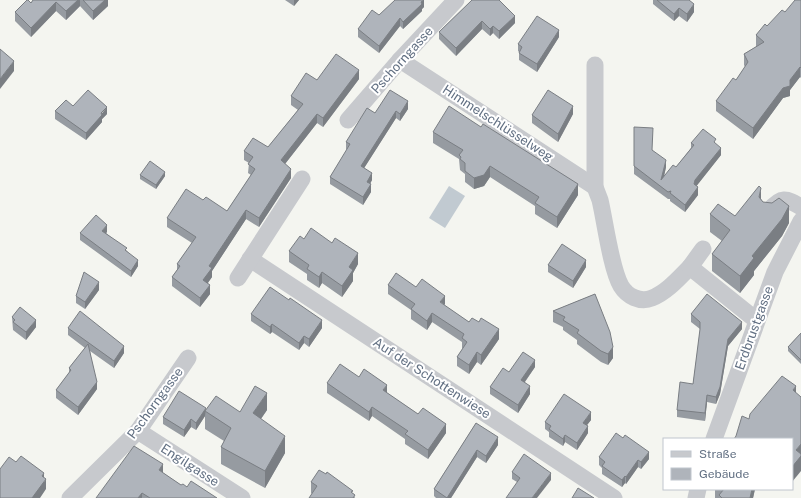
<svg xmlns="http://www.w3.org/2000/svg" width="801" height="498" font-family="'Public Sans',sans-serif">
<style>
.water{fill:#c1cad1}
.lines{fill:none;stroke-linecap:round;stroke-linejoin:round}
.minor{stroke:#c7c9cd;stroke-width:17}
.wall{fill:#969ba1}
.shaded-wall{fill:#7a7e83}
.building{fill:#afb4bb;stroke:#7a7e83}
.labels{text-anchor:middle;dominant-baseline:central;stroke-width:4;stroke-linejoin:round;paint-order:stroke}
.street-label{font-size:13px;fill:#627083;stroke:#fff}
</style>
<rect width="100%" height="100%" fill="#f4f5f0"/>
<path class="water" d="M449,186l16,10 -20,32 -16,-10z"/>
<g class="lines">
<g class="minor">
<path d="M400,60l195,127"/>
<path d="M595,65v122l5,13c5,21 11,69 21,86 6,10 19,17 31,12 15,-6 27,-20 38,-31l66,53"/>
<path d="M348,120l52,-60 56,-60"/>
<path d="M769,211c12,-15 17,-13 32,-4"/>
<path d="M250,259l364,239"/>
<path d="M690,267l13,-18"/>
<path d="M238,278l64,-99"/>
<path d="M138,431l104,67"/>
<path d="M714,439l61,-167 26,-51"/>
<path d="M70,498l68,-67 50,-73"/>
<path d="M696,498l2,-9"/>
</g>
</g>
<g class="wall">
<path d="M33,0h75v6l-15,14 -13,-14 -14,14 -10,-9 -25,26 -16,-16v-9l16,-9z"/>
<path d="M285,0h14l-5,6z"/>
<path d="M424,0v7l-2,2v2l-19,18 -3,-3 -21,27 -21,-16v-8l21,-14z"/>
<path d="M472,0l43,23 -16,16 -6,-6 -3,3 -8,-7 -26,27 -17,-17v-7z"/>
<path d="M653,0h36l5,12 -7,10 -8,-6 -5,5 -21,-17z"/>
<path d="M801,0v78l-1,-1 -10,13v6l-7,2 -30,41 -37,-28v-10l20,-21 9,-13 -1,-2v-11l13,-8h-1v-11l29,-23z"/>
<path d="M559,37l-22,35 -18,-12v-8l-1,-1v-7z"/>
<path d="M359,79l-36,48 -6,-4 -32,41 6,14 -32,49 -13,-8 -34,52v6l-4,6 2,11 -10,13 -28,-21v-9l5,-7v-6l15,-21 -25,-16v-9l36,-18 24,11 24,-36 -3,-2 1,-10 -5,-3v-9l24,-4 30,-37 -7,-5v-9l26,-16z"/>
<path d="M73,106l34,8 -5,5v3l-16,18 -31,-21v-8z"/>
<path d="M408,109l-8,12 -4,-3 -32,50 8,12 -2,4 1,8 -8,13 -33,-21v-7l17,-27 -1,-1v-7l29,-29z"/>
<path d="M573,114l-15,28 -26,-19v-8z"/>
<path d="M634,127l32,40 -2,10 12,-10 15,-19v-5l25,1 5,11 -25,31 2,9 -13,17 -15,-11v-2h-2l-34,-25z"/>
<path d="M433,132l145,63 -21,33 -22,-14v-8l-45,-29 -6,9 -10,3 -9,-7v-8l-5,-4 -1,-11 -26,-16z"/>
<path d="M140,175l25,1 -9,13 -16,-10z"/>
<path d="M761,199l2,3 26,21 -7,13 -28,35v4l-14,18 -28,-22v-17l10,-13 -12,-9v-18l25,2z"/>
<path d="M107,232l-1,1 21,18 11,15 -7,11 -51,-37v-7z"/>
<path d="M304,239l54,25 -5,9v8l-11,16 -20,-14 -3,5 -12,-8v-6l-18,-12v-11z"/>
<path d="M548,265l38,2 -13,21 -25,-16z"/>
<path d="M388,285l28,2 53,35 30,17 -18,26 -4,-3 -8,12 -12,-8v-9l6,-9h-1v-6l-30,-20 -5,8 -16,-11v-9l-23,-16z"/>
<path d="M99,290l-14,19 -9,-6v-7z"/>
<path d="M595,294l18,64 -5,7 -7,-3 -24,-18v-4l-14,-10v-3l-10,-5v-11z"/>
<path d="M251,314l71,14 -13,19 -5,-4 -5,7 -27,-18 -2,2 -19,-13z"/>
<path d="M691,314l51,15 -14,17 -8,48 -4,10 -9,-2 -2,19 -28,-4v-7l16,-26 7,-52v-3l-9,-7z"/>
<path d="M12,317l24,10 -10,13 -13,-10z"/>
<path d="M68,328l56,25 -10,15 -24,-17 7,38 -19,26 -22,-17v-8l13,-17v-5l16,-20 -17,-13z"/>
<path d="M801,333v31l-13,-13v-4z"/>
<path d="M535,367l-10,15 5,12 -12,19 -28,-19v-7l19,-15z"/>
<path d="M359,377l28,16 59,40 -18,26 -23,-15v-5l-33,-23 -3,5 -42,-28v-10z"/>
<path d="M267,410l-6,9 24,34 -20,35 -44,-24v-17l3,-6 -19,-12v-13l-9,14 -5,-3 -7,10 -21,-13v-7l43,-6 34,1z"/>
<path d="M591,420l-4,5 1,8 -11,17 -12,-8 -2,4 -14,-9v-5l-4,-3v-7z"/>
<path d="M476,423l22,22 -12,18 -9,-6 -26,41h-15l-2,-2v-7z"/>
<path d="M599,457l50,2 -8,10 -3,-2 -12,17 -1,-1 -3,4 -20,-13v-6l-3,-3z"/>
<path d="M512,472l39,8 -34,2 -5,-3z"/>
<path d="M163,473l18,12 36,13h-121z"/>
<path d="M311,482l42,11 2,5 -43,-4 -1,-1z"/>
<path d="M715,489h40l-2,9h-38z"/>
</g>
<g class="shaded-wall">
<path d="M78,0h2v6l-14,14v-9z"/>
<path d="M105,0h3v6l-15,14v-9z"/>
<path d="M294,0h5l-5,6z"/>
<path d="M424,0v7l-2,2v2l-19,18v-7l18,-20z"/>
<path d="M56,2v9l-25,26v-9z"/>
<path d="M694,4v8l-7,10v-8z"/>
<path d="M679,8v8l-5,5v-7z"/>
<path d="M515,16v7l-16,16v-8z"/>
<path d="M400,18v8l-21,27v-7z"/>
<path d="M482,21v8l-26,27v-8z"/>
<path d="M493,26v7l-3,3v-7z"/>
<path d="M559,30v7l-22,35v-8z"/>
<path d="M14,61v10l-14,18v-10z"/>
<path d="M800,67v10l-10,13v6l-7,2 -30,41v-11l30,-40 7,-8z"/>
<path d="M359,70v9l-36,48v-9z"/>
<path d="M408,101v8l-8,12v-7z"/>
<path d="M573,106v8l-15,28v-8z"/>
<path d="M107,107v7l-5,5v3l-16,18v-7z"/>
<path d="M396,111v7l-35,55v-7z"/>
<path d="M317,114v9l-36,46v-9z"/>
<path d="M721,148v7l-26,33 -1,-4 1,-4z"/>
<path d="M666,160v7l-5,21v-8z"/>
<path d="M490,166v11l-6,9 -10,3v-11z"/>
<path d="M291,169v9l-32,49v-9z"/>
<path d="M165,172v4l-9,13v-4z"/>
<path d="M372,173v7l-5,9v-7z"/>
<path d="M371,184v8l-8,13v-8z"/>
<path d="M578,184v11l-21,33v-11z"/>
<path d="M698,187v8l-13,17v-7z"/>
<path d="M761,188v17l-2,-8z"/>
<path d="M789,206v17l-7,13 -28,35v4l-14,18v-17l12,-20z"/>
<path d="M246,210v9l-34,52v6l-9,12v-9l6,-14z"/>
<path d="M107,225v7l-5,5v-6z"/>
<path d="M358,253v11l-5,9v8l-11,16v-11l7,-19z"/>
<path d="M138,260v6l-7,11v-6z"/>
<path d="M586,260v7l-13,21v-7z"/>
<path d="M322,272v11l-3,5v-11z"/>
<path d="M99,282v8l-14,19v-7z"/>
<path d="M210,285v9l-10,13v-9z"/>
<path d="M445,296v9l-5,-3z"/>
<path d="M432,313v9l-5,8v-9z"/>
<path d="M36,320v7l-10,13v-8z"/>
<path d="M322,320v8l-13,19v-8z"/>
<path d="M742,322v7l-14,17 -8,48 -4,10v-7l12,-58z"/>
<path d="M272,324v8l-2,2v-7z"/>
<path d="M499,329v10l-18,26v-10z"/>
<path d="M304,336v7l-5,7v-7z"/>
<path d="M124,346v7l-10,15v-7z"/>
<path d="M613,347v11l-5,7v-11z"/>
<path d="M477,352v10l-8,12v-9z"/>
<path d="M535,360v7l-14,20v-7z"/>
<path d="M97,382v7l-19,26v-8z"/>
<path d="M387,385v9l-4,-4z"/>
<path d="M530,386v8l-12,19v-8z"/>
<path d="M796,386v15l-3,-11z"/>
<path d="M267,393v17l-14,20v-17z"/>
<path d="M707,395v7l-2,19v-8z"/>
<path d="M372,407v9l-3,5v-9z"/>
<path d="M206,408l-1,8 -9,14v-7z"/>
<path d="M591,412v8l-8,10v-7z"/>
<path d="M191,419v8l-7,10v-7z"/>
<path d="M446,424v9l-18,26v-9z"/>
<path d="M588,426v7l-11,17v-7z"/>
<path d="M565,435v7l-2,4v-7z"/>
<path d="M285,436v17l-20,35v-17z"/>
<path d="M498,437v8l-12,18v-7z"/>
<path d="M801,444v27l-9,11v-15l4,-17z"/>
<path d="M477,450v7l-26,41h-4z"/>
<path d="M649,452v7l-8,10v-7z"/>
<path d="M638,460v7l-12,17v-7z"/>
<path d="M163,464v9l-4,-3z"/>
<path d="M44,473v9l2,-3v10l-6,9h-8l10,-22z"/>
<path d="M551,473v7l-14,18h-5z"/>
<path d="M625,476v7l-3,4v-7z"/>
<path d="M752,489h3l-2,9h-3z"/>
<path d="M142,493v5h-4z"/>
</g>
<g class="building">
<path d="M27,0h1l3,3 2,-3h45l-12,11 -10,-9 -25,26 -16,-16z"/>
<path d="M83,0h22l-12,11z"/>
<path d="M395,0h29l-3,2 1,2 -19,18 -3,-4 -21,28 -21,-17 14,-19 7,5z"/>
<path d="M472,0h27l16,16 -16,15 -6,-5 -3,3 -8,-8 -26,27 -17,-16z"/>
<path d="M657,0h32l5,4 -7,10 -8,-6 -5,6z"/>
<path d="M795,0h6v68l-1,-1 -10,13v6l-7,2 -30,40 -37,-27 17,-23 3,2 12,-18 -4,-8 20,-12 -8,-7 9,-11 2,2 15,-16 3,2z"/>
<path d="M537,16l22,14 -22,34 -18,-11 3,-6 -4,-3z"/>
<path d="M0,49l14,12 -14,18z"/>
<path d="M336,54l23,16 -36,48 -6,-4 -36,46 10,9 -32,49 -13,-8 -37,56 3,2 -9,12 7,5 -10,13 -28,-21 8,-11 -3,-2 19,-27 -29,-19 19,-29 17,11 3,-3 21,14 28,-42 -7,-5 5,-7 -9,-6 9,-13 15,9 35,-43 -12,-8 15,-23 11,7z"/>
<path d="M88,90l19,17 -6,6 1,2 -16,18 -31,-22 11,-11 7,6z"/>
<path d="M390,90l18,11 -8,13 -4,-3 -35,55 11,7 -5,9 4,2 -8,13 -33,-20 20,-33 -4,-2 21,-34 8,5z"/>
<path d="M548,90l25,16 -15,28 -26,-19z"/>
<path d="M449,106l32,21 2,-3 95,60 -21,33 -22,-14 4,-6 -49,-31 -6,9 -10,3 -9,-7v-8l-5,-4 1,-2 -2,-2 4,-5 -30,-18z"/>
<path d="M634,127l19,1 -1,22 14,10 -5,20 12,-15 3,2 18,-22 -3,-2 12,-14 13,10 -2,3 7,6 -26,32 -1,4 4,3 -13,18 -15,-12 1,-2 -3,1 -34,-26z"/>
<path d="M150,161l15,11 -9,13 -16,-10z"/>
<path d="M759,186l2,2 -2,9 4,5 9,1 7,-5 10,8 -7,13 -30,37 2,2 -14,18 -28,-22 18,-24 -20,-16 8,-10 17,12z"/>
<path d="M96,215l11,10 -5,6 25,17 -2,2 13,10 -7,11 -51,-38z"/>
<path d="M311,228l21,15 3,-5 23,15 -9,14 4,3 -11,16 -20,-14 -3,5 -12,-8 2,-4 -20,-14 11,-15 4,3z"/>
<path d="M562,244l24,16 -13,21 -25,-16z"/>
<path d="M84,272l15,10 -14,20 -9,-6z"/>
<path d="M396,273l20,14 6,-8 23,17 -5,6 29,20 3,-4 7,4 2,-4 18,11 -18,26 -4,-3 -8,13 -12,-8 10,-15 -5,-4 2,-4 -32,-21 -5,8 -16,-12 4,-5 -27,-19z"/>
<path d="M270,287l19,13 1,-2 32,22 -13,19 -5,-3 -5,7 -27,-19 -2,3 -19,-13z"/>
<path d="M595,294l15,38 3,15 -5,7 -7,-3 -24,-18 2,-3 -16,-10 2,-3 -12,-6z"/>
<path d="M707,294l35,28 -14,17 -8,48 -4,10 -9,-2 -2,18 -28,-3 3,-28 13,2 7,-55v-7l-9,-8z"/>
<path d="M20,307l16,13 -10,12 -13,-10 2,-2 -3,-3z"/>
<path d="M80,311l44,35 -10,15 -46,-33z"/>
<path d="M801,333v27l-13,-13z"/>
<path d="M88,344l9,38 -19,25 -22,-17 15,-20 -2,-2z"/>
<path d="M523,352l12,8 -14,20 9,6 -12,19 -28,-18 13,-19 6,4z"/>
<path d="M340,364l19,13 5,-8 23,16 -4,5 35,24 5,-6 23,16 -18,26 -23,-16 3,-3 -36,-24 -3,5 -42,-29z"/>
<path d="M782,376l14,10 -3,4 8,7v47l-5,6 5,4v2l-9,11v-28h-58l2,-3 6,-20 7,3 1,-5z"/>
<path d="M255,386l12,7 -14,20 32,23 -20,35 -44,-24 10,-19 -26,-17 11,-15 24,16z"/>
<path d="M179,391l27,17 -10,15 -5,-4 -7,11 -21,-13z"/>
<path d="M564,394l27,18 -8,11 5,3 -11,17 -12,-8 -2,4 -14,-10 2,-3 -6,-4z"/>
<path d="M476,423l22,14 -12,19 -9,-6 -30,48 -13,-9z"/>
<path d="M616,433l7,5 2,-3 24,17 -8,10 -3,-2 -12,17 -1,-1 -3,4 -20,-14 3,-4 -6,-5z"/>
<path d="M134,446l29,18 -4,6 22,15 2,-1 4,3 4,-6 26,17h-67l-8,-5 -4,5h-42z"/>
<path d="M524,454l27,19 -19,25h-26l14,-20 -8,-6z"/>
<path d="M21,456l23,17 -2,3 4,3 -14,19h-32v-29l9,-12 7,5z"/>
<path d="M319,470l7,4 1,-2 26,19 -2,1 4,3 -2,3h-44l8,-12 -6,-4z"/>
<path d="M578,488l16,10h-22z"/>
<path d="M724,489h28l-2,9h-28l-3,-3z"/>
</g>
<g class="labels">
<g class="street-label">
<text transform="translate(402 60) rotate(-48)">Pschorngasse</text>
<text transform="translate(498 123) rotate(33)">Himmelschlüsselweg</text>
<text transform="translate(754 328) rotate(-70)">Erdbrustgasse</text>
<text transform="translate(432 378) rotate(33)">Auf der Schottenwiese</text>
<text transform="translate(155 403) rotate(-54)">Pschorngasse</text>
<text transform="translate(190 465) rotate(33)">Engilgasse</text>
</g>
</g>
<rect x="663" y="438" width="130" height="52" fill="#ffffff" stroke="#c0c6cd"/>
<rect x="671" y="451" width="20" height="6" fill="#c7c9cd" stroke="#c0c6cd"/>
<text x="699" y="458" font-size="12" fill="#627083">Straße</text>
<rect x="671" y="468" width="20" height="12" fill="#afb4bb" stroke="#c0c6cd"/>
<text x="699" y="478" font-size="12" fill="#627083">Gebäude</text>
</svg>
